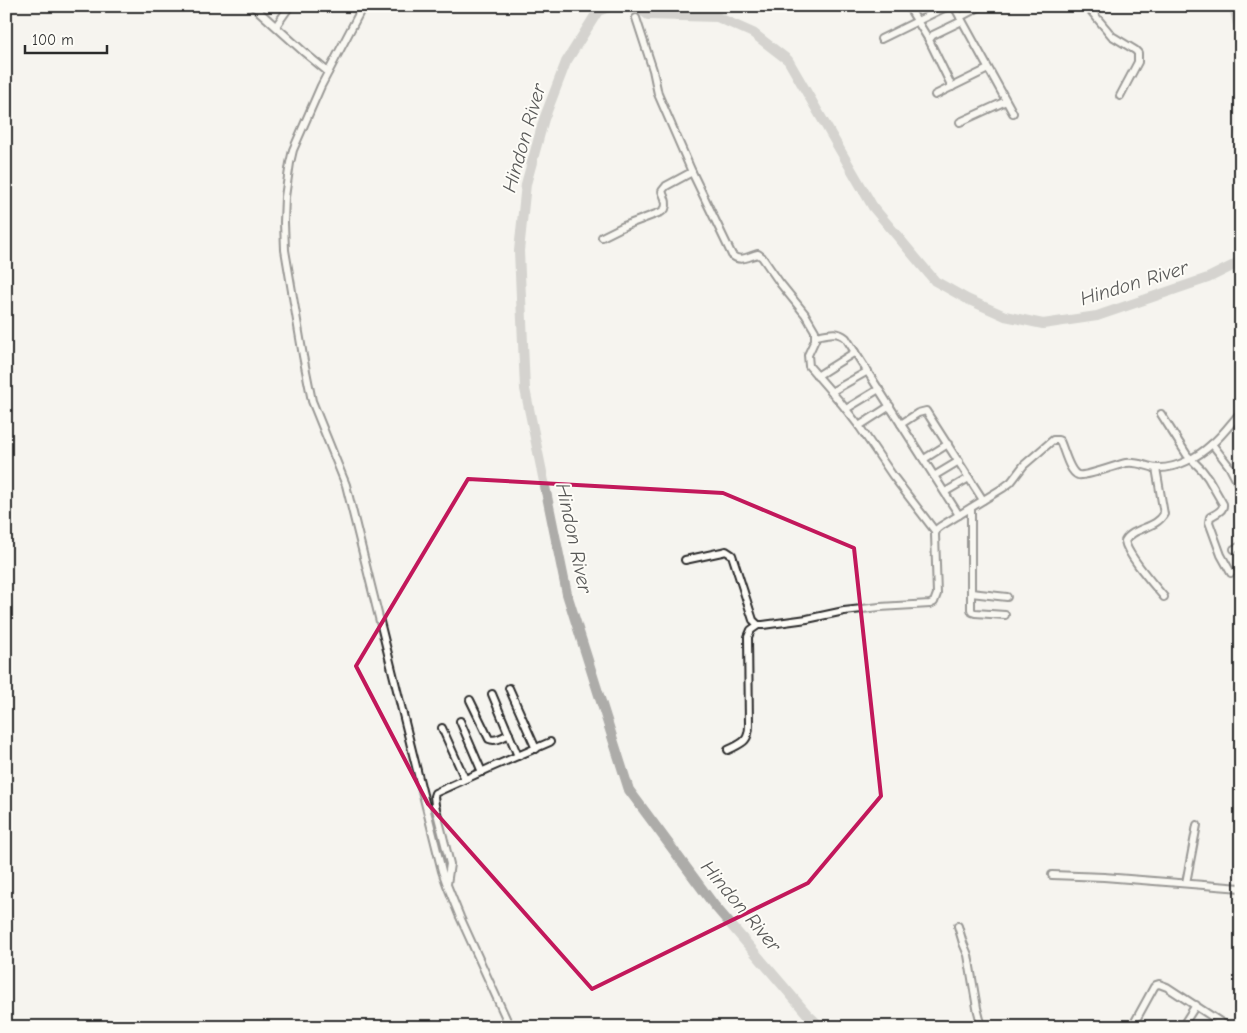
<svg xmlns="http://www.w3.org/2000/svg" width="1247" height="1033" font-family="'Comic Neue',sans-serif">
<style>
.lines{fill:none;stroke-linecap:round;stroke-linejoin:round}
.river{stroke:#adaca9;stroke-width:10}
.minor-casing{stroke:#2b2b2b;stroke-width:10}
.minor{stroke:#fdfcf7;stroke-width:6}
.marked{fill:none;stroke:#c2185b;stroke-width:4;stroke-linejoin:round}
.labels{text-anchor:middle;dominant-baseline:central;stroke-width:4;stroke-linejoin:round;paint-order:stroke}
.water-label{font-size:20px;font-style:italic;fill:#585857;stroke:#fdfcf7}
</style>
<rect width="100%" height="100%" fill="#f5f4ef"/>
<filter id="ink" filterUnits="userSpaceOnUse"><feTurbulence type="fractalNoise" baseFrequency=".02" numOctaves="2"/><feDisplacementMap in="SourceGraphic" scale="10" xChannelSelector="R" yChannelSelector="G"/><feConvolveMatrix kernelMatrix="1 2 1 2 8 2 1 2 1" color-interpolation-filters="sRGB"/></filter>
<g filter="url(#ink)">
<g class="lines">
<g class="river">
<path d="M611,6l-13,5 -32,51 -22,57 -18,65 -7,67 6,138 42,205 62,196 85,115 94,110 13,12"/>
<path d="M636,6l12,9 69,2 36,16 35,27 85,147 62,74 32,18 38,17 38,8 54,-8 111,-38 26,-13 7,-6"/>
<path d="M1234,6l7,34"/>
</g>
<g class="minor-casing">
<g id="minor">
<path d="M253,6l52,47 23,19"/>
<path d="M363,6l-42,80 -28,64 -3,13 -5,34 -1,25 1,28 18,106 9,45 34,84 96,386 5,14 13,32 50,110"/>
<path d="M908,6l21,34"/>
<path d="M954,6l59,107"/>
<path d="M1087,6l25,30 23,14 3,3v9l-18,34"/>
<path d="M960,17l21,-11"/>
<path d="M636,18l17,52 5,24 34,78 40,83c8,8 17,1 26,-1l4,3 18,26 25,31 10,17v9l-7,15 1,11 32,37 18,23 34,50 42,55"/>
<path d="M276,26l14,-20"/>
<path d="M881,39l67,-33"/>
<path d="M952,87l-23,-47 4,-5 29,-14"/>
<path d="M935,95l53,-26"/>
<path d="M960,122l46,-21"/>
<path d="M602,237l22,-11 37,-14 4,-3c3,-7 -1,-12 -3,-18l4,-5 26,-14"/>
<path d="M816,336c11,-2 21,-6 30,2l113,177"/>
<path d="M817,376l38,-24"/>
<path d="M831,392l37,-21"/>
<path d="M846,409l33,-20"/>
<path d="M1161,414l26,41 15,15 6,8 15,26c1,7 -8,10 -13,13l-1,5 12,33 10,18"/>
<path d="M901,424l17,-11 8,-2 57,89"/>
<path d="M859,426l31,-20"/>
<path d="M1212,444l17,22 12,23"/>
<path d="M924,459l24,-15"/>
<path d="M1156,468l8,46c-8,15 -31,13 -39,27 2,14 30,45 39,56"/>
<path d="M934,476l25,-15"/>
<path d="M945,492l24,-14"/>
<path d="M971,508v101l1,3 3,1 30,2"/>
<path d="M1234,549l7,-3"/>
<path d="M685,560l37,-8 4,-1 6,4 21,65 5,5h5l44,-6 37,-8 36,-4 50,-3 4,-2 3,-8 -2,-60 2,-5 4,-3 62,-38 8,-6 13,-17 29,-25h5l2,1c4,8 9,31 18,34 8,2 38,-10 48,-12 12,-2 20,4 31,5 19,1 41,-11 55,-24 11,-9 19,-21 29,-32"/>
<path d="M971,593l36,4"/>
<path d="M509,688l27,61"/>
<path d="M492,694l26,62"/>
<path d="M470,700l19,39c7,3 14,-2 20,-5"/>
<path d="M460,721l22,51"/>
<path d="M442,728l23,51"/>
<path d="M728,750c14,-7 21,-8 21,-25l-1,-88 3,-7 7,-5"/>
<path d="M1052,875l52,2 137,11"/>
<path d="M1186,883l11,-58"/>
<path d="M447,884l3,-20 -15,-59 -1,-9 1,-3 57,-26 58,-25"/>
<path d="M958,926l5,17 5,12 9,53 5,19"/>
<path d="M1132,1027l22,-40 2,-2 3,-1 8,3 61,40"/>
<path d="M1182,1027l14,-22"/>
</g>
</g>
<use href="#minor" class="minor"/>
</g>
</g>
<path d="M0 0H1247V1033H0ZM468,479l255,14 131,55 27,248 -73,87 -216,106 -164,-185 -72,-138z" fill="#f5f4ef" fill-opacity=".55" fill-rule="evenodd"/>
<path class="marked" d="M468,479l255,14 131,55 27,248 -73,87 -216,106 -164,-185 -72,-138z"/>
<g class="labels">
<g class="water-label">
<text transform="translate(524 138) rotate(-74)">Hindon River</text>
<text transform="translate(1134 283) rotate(-17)">Hindon River</text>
<text transform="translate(574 538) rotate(78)">Hindon River</text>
<text transform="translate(741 906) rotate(50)">Hindon River</text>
</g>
</g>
<rect width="1247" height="1033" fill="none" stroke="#fdfcf7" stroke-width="25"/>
<rect x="12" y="12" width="1222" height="1008" fill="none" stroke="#2b2b2b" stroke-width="2" filter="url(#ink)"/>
<path d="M25 45v8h82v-8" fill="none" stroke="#2b2b2b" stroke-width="2.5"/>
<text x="32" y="45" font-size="15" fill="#2b2b2b" stroke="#fdfcf7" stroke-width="4" paint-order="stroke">100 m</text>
</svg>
